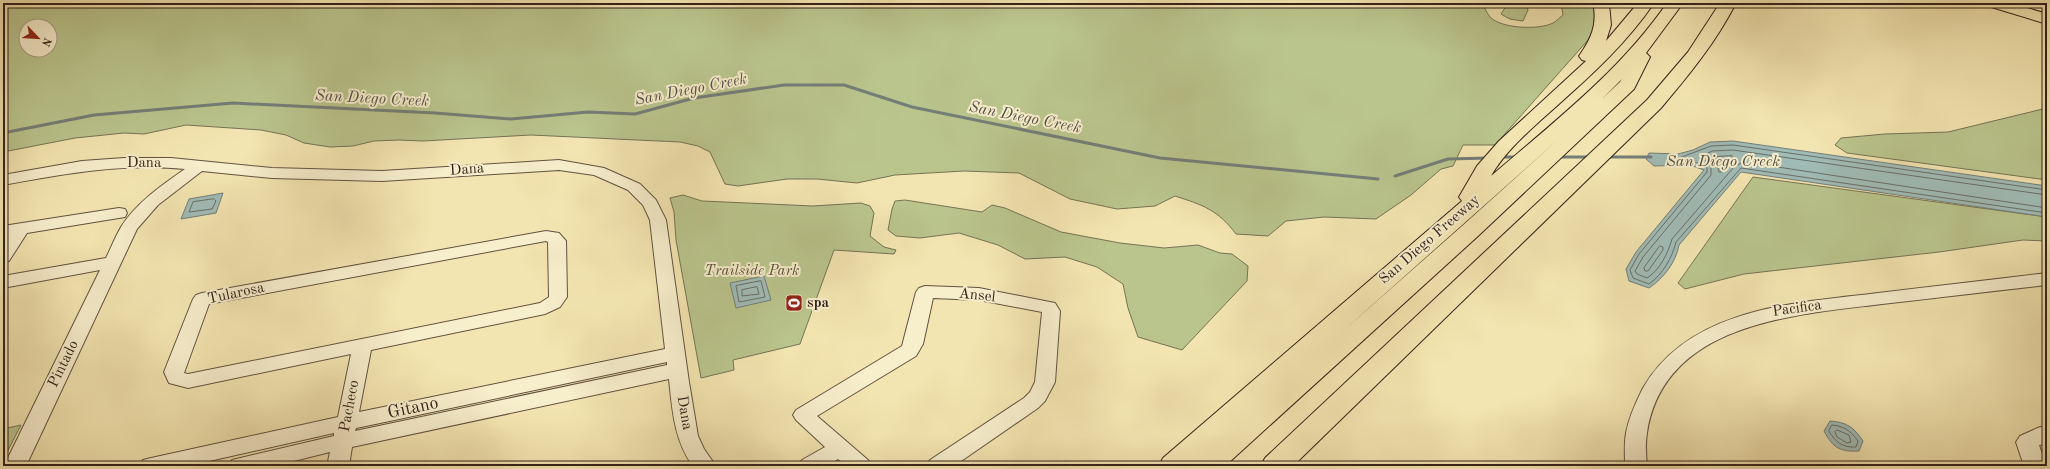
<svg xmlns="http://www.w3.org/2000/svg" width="2050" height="469" font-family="'Old Standard TT',serif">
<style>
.green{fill:#bac58d;stroke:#767354;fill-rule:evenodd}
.water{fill:#a0bcb7;stroke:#747e78}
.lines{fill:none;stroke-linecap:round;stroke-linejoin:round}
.shore{stroke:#6a6e68;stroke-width:1}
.stream{stroke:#747e78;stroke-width:3}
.minor-casing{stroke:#635240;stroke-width:2}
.highway-casing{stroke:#33211a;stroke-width:2}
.minor{fill:#f7eecc;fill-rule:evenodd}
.highway{fill:#f3e5b1;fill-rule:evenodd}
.labels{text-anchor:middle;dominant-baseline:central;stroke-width:4;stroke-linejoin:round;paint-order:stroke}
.street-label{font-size:15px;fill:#33211a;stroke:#f7eecc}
.park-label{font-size:15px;font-style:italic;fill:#5c523c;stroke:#f7eecc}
.poi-label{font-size:15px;font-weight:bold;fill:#33211a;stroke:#f7eecc;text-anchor:start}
.water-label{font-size:16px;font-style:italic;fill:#545049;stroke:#f7eecc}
.near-street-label{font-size:18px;fill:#33211a;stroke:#f7eecc}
</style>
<rect width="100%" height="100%" fill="#f3e5b1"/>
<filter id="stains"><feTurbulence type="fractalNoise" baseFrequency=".005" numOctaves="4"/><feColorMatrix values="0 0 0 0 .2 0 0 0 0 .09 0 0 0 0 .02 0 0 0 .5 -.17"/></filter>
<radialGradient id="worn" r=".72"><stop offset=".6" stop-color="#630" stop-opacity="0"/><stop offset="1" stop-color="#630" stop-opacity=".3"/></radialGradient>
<g class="green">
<path d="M3,3h1160l40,4 142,-4 24,2 1,-2h30l53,4v-4h29c2,4 5,10 8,14 12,12 49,13 63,6 4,-2 7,-6 10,-8l-2,-12h33l2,22 -8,15 -93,105h-32l-10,21 -12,3 -30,26 -35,24 -52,-2 -38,4 -18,15 -32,-2c-18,-24 -33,-29 -61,-38l-20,10 -38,3 -47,-10 -51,-26 -55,-2 -69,4 -38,8 -40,-4h-30l-49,7 -13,-2 -15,-32 -12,-6 -18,-4 -149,-7 -108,6 -24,-1 -25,1 -21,5 -23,1 -26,-4 -18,-8 -25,-5 -75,-5 -42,9 -20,-1 -49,5 -72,14zM26,26h24v24h-24z"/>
<path d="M1508,3h18l2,7 -5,11 -13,-2 -9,-5z"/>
<path d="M2047,108v72l-200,-27 -12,-8 6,-7 44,-4 63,-2z"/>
<path d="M1753,177l294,40v24l-24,-1 -84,12 -195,22 -59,15 -7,-6z"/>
<path d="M683,195l19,6 111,5 48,-3 9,3 4,7 -4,23 14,11 12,3 -2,4 -60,-4 -34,94 -67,16 1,10 -33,8 -25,-138 -2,-28 -4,-14z"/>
<path d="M905,200l77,12 10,-7 13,3 56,24 59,11 44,5 34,-3 22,8 12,1 16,12 -1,15 -65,69 -44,-13 -10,-29 -5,-24 -26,-17 -32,-10 -40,2 -27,-14 -39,-12 -39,5 -24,-2 -8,-6 4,-21 3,-8z"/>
<path d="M21,425l-18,35v-31z"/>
</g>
<g class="water">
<path d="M1733,141l314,45v31l-306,-45 -62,73c-3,17 -15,33 -30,43l-20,-7 -3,-12 10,-17 68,-82 -14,-5 -36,1 -8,-7 3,-6 29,1 15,-4 17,-8z"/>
<path d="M223,193l-7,20 -35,6 8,-20z"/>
<path d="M764,276l7,24 -35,8 -6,-25z"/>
<path d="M1830,421c16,1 24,6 33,20l-4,10c-19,1 -26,-3 -35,-20z"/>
</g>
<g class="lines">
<g class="shore">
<path d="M1732,156l1,3 -11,13h-3l-4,-15z"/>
<path d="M2047,190l-314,-45 -22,1 -32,12 1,3 18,2 9,5v4l-68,82 -9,16 3,8 16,6c14,-10 23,-26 27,-42l65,-74 306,45"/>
<path d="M2047,195l-314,-45 -21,1 -12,6 11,8v10l-68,82 -8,14 2,3 10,4c13,-8 21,-25 25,-39l62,-72 7,-4 17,1 289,44"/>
<path d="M214,199l2,2 -4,8 -23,3 4,-10z"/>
<path d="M1660,246l3,1v3l-15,21h-3l-1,-3z"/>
<path d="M761,281l4,16 -26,5 -3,-16z"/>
<path d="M757,287l2,7 -17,2v-6z"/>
<path d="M1832,425c12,1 19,6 26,16l-2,6c-13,1 -21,-5 -27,-16z"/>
<path d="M1837,430l12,5 2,7 -4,1 -10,-6 -2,-5z"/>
</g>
<g class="stream">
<path d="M3,133l91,-18 139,-12 202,10 76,6 77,-7 47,2 59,-16 90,-13h60l68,22 248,51 218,21"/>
<path d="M1501,157h16"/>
<path d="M1557,157h32"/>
<path d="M1607,157h44"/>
<path d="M1395,176l53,-17 41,-1"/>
</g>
<g class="minor-casing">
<g id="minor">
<path d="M124,158h47l101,10 110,3 177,-11 45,8 36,16 16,16 10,20 23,162 9,54 6,13 12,17h-23c-19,-25 -21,-58 -24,-87l-317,68 -3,19h-22l3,-14 -56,14h-45l3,-6 102,-24v-3l-147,33h-47l3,-6 8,-2 187,-41 13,-63 -163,34 -19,-5 -5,-11 29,-73 3,-4 6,-2 344,-62 13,2 7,8 1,56 -7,10 -15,7 -174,36 -12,62 306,-63 -15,-129 -7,-15 -15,-15 -34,-15 -35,-5 -177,11 -110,-3 -70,-7 -44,34 -21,24 -111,237h-22l96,-196 -97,18v-12l103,-18c5,-10 9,-21 15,-31 15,-24 41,-42 64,-58 -62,-6 -122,5 -182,16v-10l79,-14zM546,241l2,1 1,55 -9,6 -352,71 -4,-1 25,-69zM667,362v3l-312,66 1,-3 10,-2z"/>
<path d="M119,208l6,1 2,4 -2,4 -98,16 -18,28 -6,1v-18l5,-9 -5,1v-10z"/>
<path d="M2047,273v12c-55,6 -110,13 -165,19 -87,11 -218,18 -235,129 -2,11 -1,22 0,33h-22c0,-11 -1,-22 1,-33 3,-16 10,-31 17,-45 47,-81 153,-85 235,-95 57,-7 113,-13 169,-20z"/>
<path d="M925,286l54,2 76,15 5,8 -5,71 -10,19 -7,7 -84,58h-27l3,-6 94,-62 6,-6 5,-10 7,-70 -63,-12 -46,-2 -10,46 -7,12 -99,60 51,44 3,6h-25l-8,-7 -11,7h-28l3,-6 23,-13 -29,-27 -3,-5 3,-5 106,-64 14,-54 3,-4z"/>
<path d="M2040,427l7,1v16l-8,1 7,21h-22l-8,-24 4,-6z"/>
</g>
</g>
<g class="highway-casing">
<g id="highway">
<path d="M1593,3h16l2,22 -5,16 32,-38h16c-26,38 -59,69 -94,100 -23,21 -53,45 -69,73 63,-54 129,-105 176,-173h16l-37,50 4,4 -16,32 -156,147 -253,230h-32l2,-3 -4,3h-32l4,-8 299,-257 -3,-4 18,-31 22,-25 87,-80 -4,-1 -3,-4c12,-17 19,-32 14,-53zM1622,79l-2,3 -18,17zM1560,138l-98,88 -119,105z"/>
<path d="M1720,3h16c-20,39 -47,72 -75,105l-368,358h-32l4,-8 382,-358 41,-48z"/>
<path d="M1986,3h25l36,11v10l-59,-18z"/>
</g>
</g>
<use href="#minor" class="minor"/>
<use href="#highway" class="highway"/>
</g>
<defs>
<g id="stadium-square" transform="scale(0.9)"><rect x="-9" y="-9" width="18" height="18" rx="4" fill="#8f2418" stroke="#f7eecc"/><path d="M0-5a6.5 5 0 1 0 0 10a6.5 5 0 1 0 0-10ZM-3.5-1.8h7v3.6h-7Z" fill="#fff"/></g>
</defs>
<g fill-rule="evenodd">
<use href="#stadium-square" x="794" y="303"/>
</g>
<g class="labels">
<g class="street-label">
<text x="144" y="163">Dana</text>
<text transform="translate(467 170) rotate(-4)">Dana</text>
<text transform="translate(1430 240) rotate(-41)">San Diego Freeway</text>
<text transform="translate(236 294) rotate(-12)">Tularosa</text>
<text transform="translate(977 296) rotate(6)">Ansel</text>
<text transform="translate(1797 309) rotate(-8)">Pacifica</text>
<text transform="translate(64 364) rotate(-64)">Pintado</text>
<text transform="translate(350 406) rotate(-79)">Pacheco</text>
<text transform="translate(684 413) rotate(80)">Dana</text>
</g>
<g class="park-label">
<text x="752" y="271">Trailside Park</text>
</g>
<g class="poi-label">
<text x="807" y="303">spa</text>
</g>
<g class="water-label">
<text transform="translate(691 90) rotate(-11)">San Diego Creek</text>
<text transform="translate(372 99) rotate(3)">San Diego Creek</text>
<text transform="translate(1025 118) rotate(11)">San Diego Creek</text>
<text x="1723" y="162">San Diego Creek</text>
</g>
<g class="near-street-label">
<text transform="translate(413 408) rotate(-12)">Gitano</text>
</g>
</g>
<rect width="2050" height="469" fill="none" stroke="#f3e5b1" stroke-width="16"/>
<rect x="4" y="4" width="2042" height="461" fill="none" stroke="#33211a" stroke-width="2"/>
<rect x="8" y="8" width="2034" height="453" fill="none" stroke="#33211a"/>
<g transform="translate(38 38) rotate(115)"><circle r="19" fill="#f7eecc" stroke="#a99c85"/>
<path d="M0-3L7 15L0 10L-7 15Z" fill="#8f2418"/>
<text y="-6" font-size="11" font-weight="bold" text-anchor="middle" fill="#33211a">N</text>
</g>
<rect width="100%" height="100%" filter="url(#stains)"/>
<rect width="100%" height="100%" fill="url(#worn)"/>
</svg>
